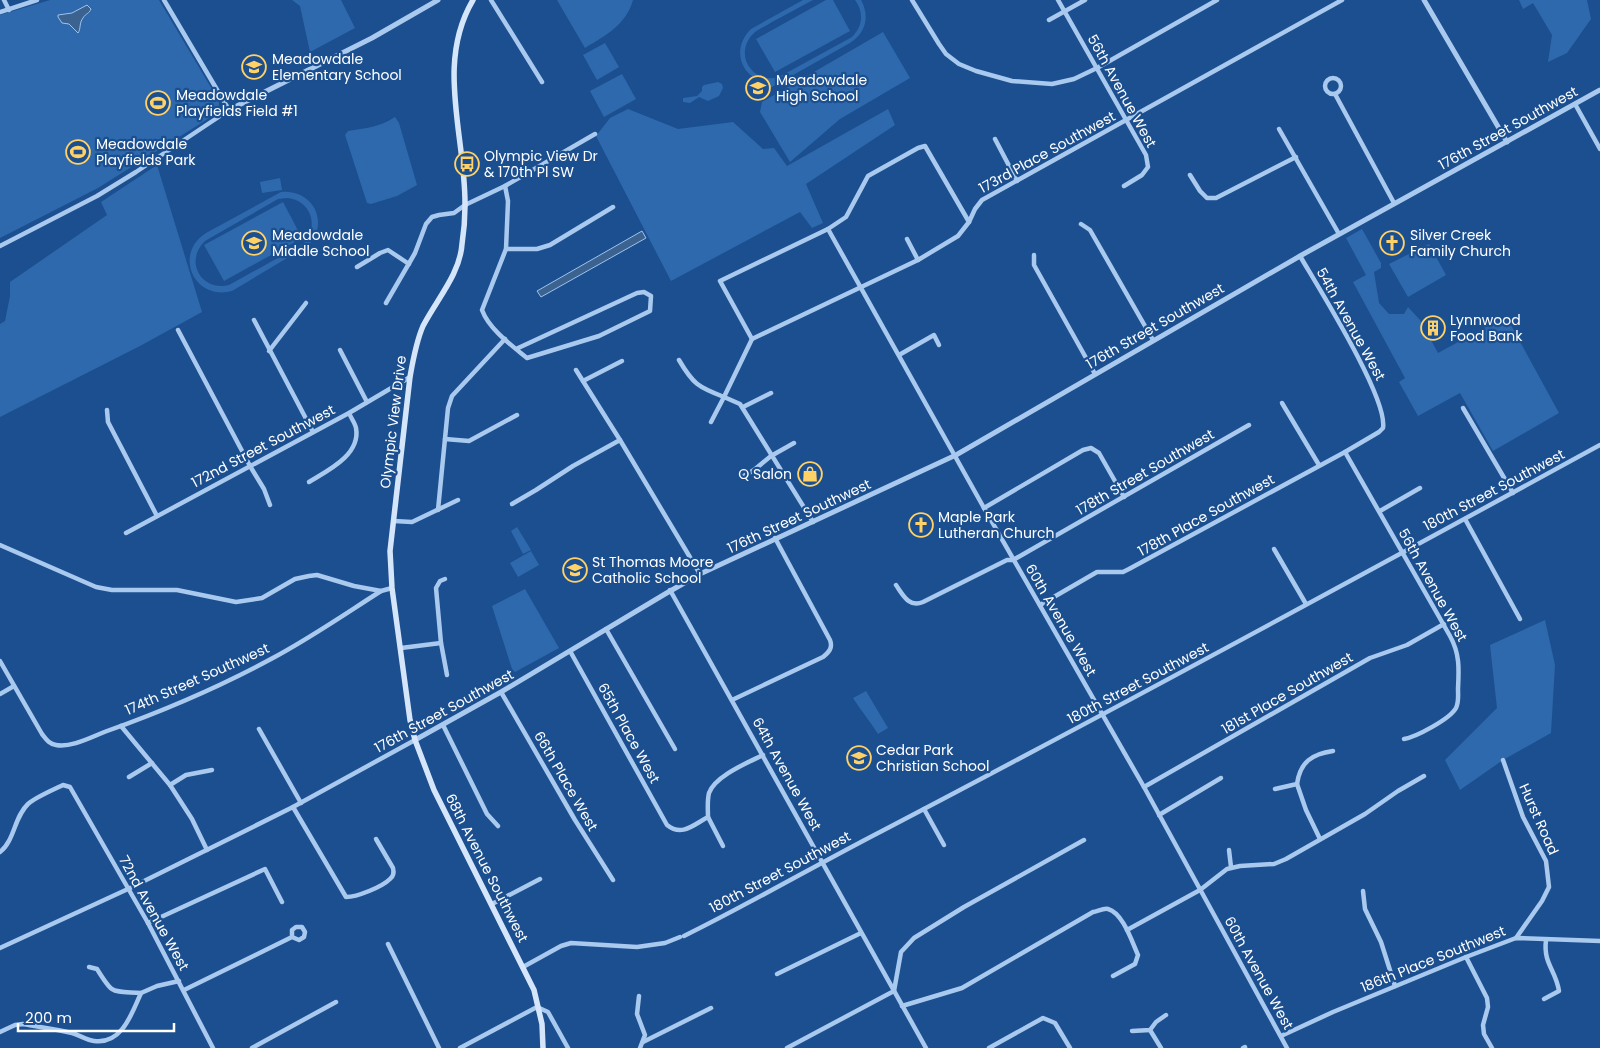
<svg xmlns="http://www.w3.org/2000/svg" width="1600" height="1048" font-family="Poppins,sans-serif">
<style>
.green{fill:#2e69ad;fill-rule:evenodd}
.water{fill:#3c6290;stroke:#9cc4f0}
.lines{fill:none;stroke-linecap:round;stroke-linejoin:round}
.minor{stroke:#a9c9ee;stroke-width:4.5}
.tertiary{stroke:#a9c9ee;stroke-width:5}
.secondary{stroke:#d6e6fa;stroke-width:5.5}
.labels{text-anchor:middle;dominant-baseline:central;stroke-width:4.5;stroke-linejoin:round;paint-order:stroke}
.poi-label{font-size:14px;fill:#fff;stroke:#1b4f8f;text-anchor:start}
.street-label{font-size:14px;fill:#fff;stroke:#1b4f8f}
</style>
<rect width="100%" height="100%" fill="#1b4f8f"/>
<g class="green">
<path d="M50,0h109l60,101v8l-5,6 -116,73 -98,50v-223z"/>
<path d="M292,0h49l14,28 -45,24 -10,-46z"/>
<path d="M557,0h76c-7,25 -27,35 -48,48z"/>
<path d="M803,0h10c-14,7 -27,15 -41,22 -6,4 -14,7 -19,12 -10,10 -11,25 -2,35 7,9 17,11 28,8l73,-40c11,-11 12,-25 3,-37h6c9,16 5,33 -11,43l-80,45 -2,-5c-28,-5 -37,-35 -17,-54z"/>
<path d="M826,0h7l17,31 -75,41 -19,-33z"/>
<path d="M1519,0h68l4,19 -24,34 -19,9 4,-27 -19,-32 -10,6z"/>
<path d="M883,32l27,46 -70,41 -50,43 -30,-50 2,-10z"/>
<path d="M605,43l14,24 -22,13 -14,-25z"/>
<path d="M622,74l14,25 -32,18 -14,-26z"/>
<path d="M718,82l4,2 1,4 -4,8 -11,5 -9,-4 -9,6 -7,-1v-4l14,-2 5,-5v-4l2,-2z"/>
<path d="M628,109l50,20 55,-7 30,27 11,-1 13,18 101,-57 7,16 -89,59 17,39 -11,5 -12,-16 -129,69 -75,-145 14,-18z"/>
<path d="M395,117l4,6 18,62 -20,11 -26,8 -4,-1 -22,-68 3,-4c17,-3 33,-4 47,-14z"/>
<path d="M157,165l45,147 -62,34 -140,71v-93l5,-3 5,-25v-14l97,-67 -6,-13z"/>
<path d="M280,178l2,12 -20,3 -2,-11z"/>
<path d="M281,192c31,-3 49,29 28,53l-77,46c-38,10 -59,-37 -26,-58zM287,198c24,2 33,29 16,46l-74,41c-28,7 -45,-24 -24,-44l73,-42z"/>
<path d="M283,202l19,36 -78,43 -20,-36z"/>
<path d="M1362,229l19,34v5l-7,4 5,31 10,11h15l4,-7 12,13 18,33 68,-37 53,97 -66,38 -33,-58 -42,23 -19,-34 6,-4 -52,-96 13,-7 -20,-37z"/>
<path d="M1429,244l17,31 -38,22 -19,-33z"/>
<path d="M517,527l14,23 -8,4 -12,-23z"/>
<path d="M531,551l8,14 -21,12 -8,-14z"/>
<path d="M525,589l34,59 -44,24 -3,-3 -20,-63z"/>
<path d="M1545,620l10,45 -4,68 -48,27 -43,30 -15,-30 52,-52 -7,-63z"/>
<path d="M866,691l22,37 -10,6c-8,-13 -17,-23 -25,-36z"/>
</g>
<g class="water">
<path d="M87,5l4,4c-2,5 -5,4 -8,9 -4,5 -2,11 -5,15l-9,-9 -7,-1 -4,-6v-2l14,-2z"/>
<path d="M642,231l4,7 -105,59 -4,-6z"/>
</g>
<g class="lines">
<g class="minor">
<path d="M4,0l5,10"/>
<path d="M491,0l51,82"/>
<path d="M912,0l27,44 7,10 13,10 17,7 36,10 40,3 22,-5 23,-11 120,-68"/>
<path d="M1058,0l88,155 2,12 -6,8 -18,11"/>
<path d="M0,12l37,-12"/>
<path d="M1049,20l36,-20"/>
<circle cx="1333" cy="86" r="8"/>
<path d="M1335,94l59,109"/>
<path d="M1575,104l25,45"/>
<path d="M1279,129l60,105"/>
<path d="M995,139l22,42"/>
<path d="M1190,175l10,16 7,7h9l80,-41"/>
<path d="M505,186l3,15 -2,48 -24,61c7,19 29,35 45,48l72,-22 51,-25 1,-15 -7,-4 -7,1 -121,56"/>
<path d="M1081,224l9,6 63,110"/>
<path d="M828,229l156,279 160,279 143,261"/>
<path d="M907,239l11,21"/>
<path d="M0,246l97,-50 39,-24 93,-62 -65,-110"/>
<path d="M506,249h31l13,-4 63,-38"/>
<path d="M1034,255v10l61,109"/>
<path d="M357,267l23,-14 8,-3 21,14"/>
<path d="M386,303l29,-50 11,-29 6,-7 7,-2 15,-2 11,-8 40,-19 90,-52"/>
<path d="M254,320l59,112"/>
<path d="M178,330l72,136 14,23 6,16"/>
<path d="M752,339l-32,-58 108,-52 18,-12 22,-41 50,-28 7,-2 44,76"/>
<path d="M340,350l27,52"/>
<path d="M269,351l37,-48"/>
<path d="M899,355l35,-20 5,10"/>
<path d="M679,360c14,24 19,27 45,37l28,-58 166,-79 40,-24 11,-14 6,-13 7,-9 360,-200"/>
<path d="M576,370l44,70 80,134"/>
<path d="M583,381l39,-20"/>
<path d="M1282,403l37,62"/>
<path d="M743,407l28,-14"/>
<path d="M1463,408l50,85"/>
<path d="M107,410l1,12 49,94"/>
<path d="M711,422l13,-25 16,7 73,118"/>
<path d="M445,439l24,2 48,-26"/>
<path d="M1345,452l105,184c10,18 9,33 8,53 0,6 1,13 -2,19 -6,11 -40,29 -52,31"/>
<path d="M742,477l12,-7 17,-14 23,-13"/>
<path d="M309,482c18,-11 52,-27 47,-54 -1,-5 -5,-10 -7,-15"/>
<path d="M512,504l24,-14 37,-24 47,-26"/>
<path d="M984,508l99,-58 8,-2 8,5 25,44"/>
<path d="M438,510l10,-102 4,-12 53,-57"/>
<path d="M1380,511l40,-23"/>
<path d="M1465,519l55,100"/>
<path d="M394,521l18,1 46,-22"/>
<path d="M126,533l223,-120 61,-36"/>
<path d="M0,545l96,42 16,3h65l59,12 26,-4 33,-19 14,-3 8,-1 37,11 27,5 11,-3"/>
<path d="M1274,549l32,55"/>
<path d="M445,579l-5,2 -4,7 5,55 6,32"/>
<path d="M896,585c7,10 13,23 27,17l84,-42h6l236,-135"/>
<path d="M670,590l256,458"/>
<path d="M1040,605l57,-33h26l6,-3 216,-117 34,-20 4,-4c5,-30 -65,-141 -83,-172"/>
<path d="M606,629l69,120"/>
<path d="M401,648l40,-5"/>
<path d="M570,651l97,174c15,12 26,0 41,-8 0,-7 -1,-16 1,-24 6,-17 38,-30 54,-38"/>
<path d="M0,661l42,73c4,5 7,10 14,11 16,3 37,-9 51,-14 56,-20 112,-44 164,-72 38,-20 74,-45 110,-68"/>
<path d="M501,692l74,128 38,60"/>
<path d="M0,694l14,-8"/>
<path d="M732,700l91,-43c6,-5 10,-9 7,-17l-55,-102"/>
<path d="M443,725l44,89 11,12"/>
<path d="M121,726l49,59 22,34 15,31"/>
<path d="M259,729l42,74"/>
<path d="M1503,760l20,57 23,44 3,26 -7,14 -26,37"/>
<path d="M129,777l23,-14"/>
<path d="M1297,784l9,26 14,29"/>
<path d="M170,785l16,-10 26,-5"/>
<path d="M1144,787l226,-129 37,-13 37,-21"/>
<path d="M1275,789l22,-5c3,-22 15,-30 36,-33"/>
<path d="M293,807l53,90c11,0 36,-10 44,-18 4,-3 4,-7 3,-11l-17,-29"/>
<path d="M924,809l20,36"/>
<path d="M1159,815l62,-37"/>
<path d="M708,817l15,29"/>
<path d="M1229,850l2,17"/>
<path d="M0,852c15,-12 14,-35 28,-48 8,-7 25,-14 35,-19l7,2 78,136 65,125"/>
<path d="M1363,891l2,18 16,33 14,44"/>
<path d="M492,904l48,-25"/>
<path d="M148,923l117,-54 17,33"/>
<path d="M1127,930l73,-40 27,-21 13,-3 34,-2 12,-5 79,-45 33,-23 26,-15"/>
<path d="M684,936c67,-33 132,-71 198,-105 241,-126 480,-256 718,-386"/>
<path d="M388,944l51,104"/>
<path d="M0,948l128,-59 165,-82 122,-67"/>
<path d="M1466,957l21,41 1,9 -5,18 1,9 8,14"/>
<path d="M89,967l8,2c16,26 14,22 44,24"/>
<path d="M523,967l38,-21 10,-3 66,4 28,-4 15,-6"/>
<path d="M777,974l84,-41"/>
<path d="M184,990l108,-53 7,3 5,-3 1,-5 -3,-5h-6l-4,3v7"/>
<path d="M639,996l-2,18 8,21 -5,13"/>
<path d="M1544,999l15,-8c-3,-21 -16,-27 -13,-51"/>
<path d="M902,1006l60,-18 131,-76c5,-1 11,-4 15,-3 15,4 24,33 30,46l-3,9 -22,12"/>
<path d="M1150,1030l11,18"/>
<path d="M1132,1031l18,-1 6,-8 10,-7"/>
<path d="M0,1032l15,-7 8,-1c16,3 33,5 49,9 7,2 15,7 22,8 28,4 38,-28 47,-48l16,-7 22,-5"/>
<path d="M1281,1036l52,-24 133,-55 50,-19 84,3"/>
<path d="M643,1042l68,-34"/>
<path d="M252,1048l84,-46"/>
<path d="M460,1048l77,-41 11,5 20,36"/>
<path d="M787,1048l107,-57 7,-39 13,-14 50,-31 120,-67"/>
<path d="M989,1048l54,-30 12,5 15,25"/>
<path d="M1243,1048l2,-1"/>
</g>
<g class="tertiary">
<path d="M1424,0l83,142"/>
<path d="M229,110l143,-72 66,-38"/>
<path d="M415,740l86,-48 164,-98 35,-20 256,-119 344,-199 300,-166"/>
</g>
<path class="secondary" d="M473,0c-38,64 -7,137 -8,206 0,12 -1,25 -3,38 -2,30 -25,55 -39,82 -7,16 -10,34 -13,51l-20,174 2,37 18,132 5,20 19,50 100,200 8,34 1,24"/>
</g>
<defs>
<g id="school-ring" transform="scale(1.25)"><circle r="9.5" fill="#1b4f8f" stroke="#ffd166" stroke-width="1.5"/><path d="M0-5L7-2L0 1L-7-2ZM-4 1L0 2.5L4 1V4Q0 6-4 4Z" fill="#ffd166"/></g>
<g id="stadium-ring" transform="scale(1.25)"><circle r="9.5" fill="#1b4f8f" stroke="#ffd166" stroke-width="1.5"/><path d="M0-5a6.5 5 0 1 0 0 10a6.5 5 0 1 0 0-10ZM-3.5-1.8h7v3.6h-7Z" fill="#ffd166"/></g>
<g id="bus-ring" transform="scale(1.25)"><circle r="9.5" fill="#1b4f8f" stroke="#ffd166" stroke-width="1.5"/><path d="M-5-6H5V4H4V6H2V4H-2V6H-4V4H-5ZM-3.5-4V0h7V-4ZM-3.5 1.2v1.5H-2V1.2ZM2 1.2v1.5H3.5V1.2Z" fill="#ffd166"/></g>
<g id="church-ring" transform="scale(1.25)"><circle r="9.5" fill="#1b4f8f" stroke="#ffd166" stroke-width="1.5"/><path d="M-1.2-6h2.4v3.5h3.3v2.4h-3.3V6h-2.4V-.1h-3.3v-2.4h3.3Z" fill="#ffd166"/></g>
<g id="building-ring" transform="scale(1.25)"><circle r="9.5" fill="#1b4f8f" stroke="#ffd166" stroke-width="1.5"/><path d="M-4-6H4V6H1V3H-1V6H-4ZM-2.5-4.3h1.7v1.8h-1.7ZM.8-4.3h1.7v1.8H.8ZM-2.5-1h1.7V.8h-1.7ZM.8-1h1.7V.8H.8Z" fill="#ffd166"/></g>
<g id="shop-ring" transform="scale(1.25)"><circle r="9.5" fill="#1b4f8f" stroke="#ffd166" stroke-width="1.5"/><path d="M-5-2.5h2.3a2.7 3.5 0 0 1 5.4 0H5L5.5 6h-11ZM-1.5-2.5h3a1.5 2.3 0 0 0-3 0Z" fill="#ffd166"/></g>
</defs>
<g fill-rule="evenodd">
<use href="#school-ring" x="254" y="67"/>
<use href="#school-ring" x="758" y="88"/>
<use href="#stadium-ring" x="158" y="103"/>
<use href="#stadium-ring" x="78" y="152"/>
<use href="#bus-ring" x="467" y="164"/>
<use href="#school-ring" x="254" y="243"/>
<use href="#church-ring" x="1392" y="243"/>
<use href="#building-ring" x="1433" y="328"/>
<use href="#shop-ring" x="810" y="474"/>
<use href="#church-ring" x="921" y="525"/>
<use href="#school-ring" x="575" y="570"/>
<use href="#school-ring" x="859" y="758"/>
</g>
<g class="labels">
<g class="poi-label">
<text x="272" y="59">Meadowdale<tspan x="272" dy="16">Elementary School</tspan></text>
<text x="776" y="80">Meadowdale<tspan x="776" dy="16">High School</tspan></text>
<text x="176" y="95">Meadowdale<tspan x="176" dy="16">Playfields Field #1</tspan></text>
<text x="96" y="144">Meadowdale<tspan x="96" dy="16">Playfields Park</tspan></text>
<text x="484" y="156">Olympic View Dr<tspan x="484" dy="16">&amp; 170th Pl SW</tspan></text>
<text x="272" y="235">Meadowdale<tspan x="272" dy="16">Middle School</tspan></text>
<text x="1410" y="235">Silver Creek<tspan x="1410" dy="16">Family Church</tspan></text>
<text x="1450" y="320">Lynnwood<tspan x="1450" dy="16">Food Bank</tspan></text>
<text x="792" y="474" text-anchor="end">Q Salon</text>
<text x="938" y="517">Maple Park<tspan x="938" dy="16">Lutheran Church</tspan></text>
<text x="592" y="562">St Thomas Moore<tspan x="592" dy="16">Catholic School</tspan></text>
<text x="876" y="750">Cedar Park<tspan x="876" dy="16">Christian School</tspan></text>
</g>
<g class="street-label">
<text transform="translate(1122 91) rotate(61)">56th Avenue West</text>
<text transform="translate(1508 128) rotate(-29)">176th Street Southwest</text>
<text transform="translate(1047 152) rotate(-29)">173rd Place Southwest</text>
<text transform="translate(1351 324) rotate(61)">54th Avenue West</text>
<text transform="translate(1155 326) rotate(-30)">176th Street Southwest</text>
<text transform="translate(393 422) rotate(-83)">Olympic View Drive</text>
<text transform="translate(263 446) rotate(-28)">172nd Street Southwest</text>
<text transform="translate(1145 472) rotate(-30)">178th Street Southwest</text>
<text transform="translate(1494 490) rotate(-28)">180th Street Southwest</text>
<text transform="translate(1206 515) rotate(-29)">178th Place Southwest</text>
<text transform="translate(799 516) rotate(-25)">176th Street Southwest</text>
<text transform="translate(1433 585) rotate(61)">56th Avenue West</text>
<text transform="translate(1061 620) rotate(60)">60th Avenue West</text>
<text transform="translate(197 679) rotate(-24)">174th Street Southwest</text>
<text transform="translate(1138 683) rotate(-28)">180th Street Southwest</text>
<text transform="translate(1287 693) rotate(-30)">181st Place Southwest</text>
<text transform="translate(444 711) rotate(-29)">176th Street Southwest</text>
<text transform="translate(629 733) rotate(61)">65th Place West</text>
<text transform="translate(787 774) rotate(61)">64th Avenue West</text>
<text transform="translate(566 781) rotate(60)">66th Place West</text>
<text transform="translate(1539 819) rotate(66)">Hurst Road</text>
<text transform="translate(487 868) rotate(63)">68th Avenue Southwest</text>
<text transform="translate(780 872) rotate(-28)">180th Street Southwest</text>
<text transform="translate(154 913) rotate(61)">72nd Avenue West</text>
<text transform="translate(1433 959) rotate(-22)">186th Place Southwest</text>
<text transform="translate(1259 973) rotate(61)">60th Avenue West</text>
</g>
</g>
<path d="M18 1023v8h156v-8" fill="none" stroke="#ffffff" stroke-width="2.5"/>
<text x="25" y="1023" font-size="15" fill="#ffffff" stroke="#1b4f8f" stroke-width="4" paint-order="stroke">200 m</text>
</svg>
